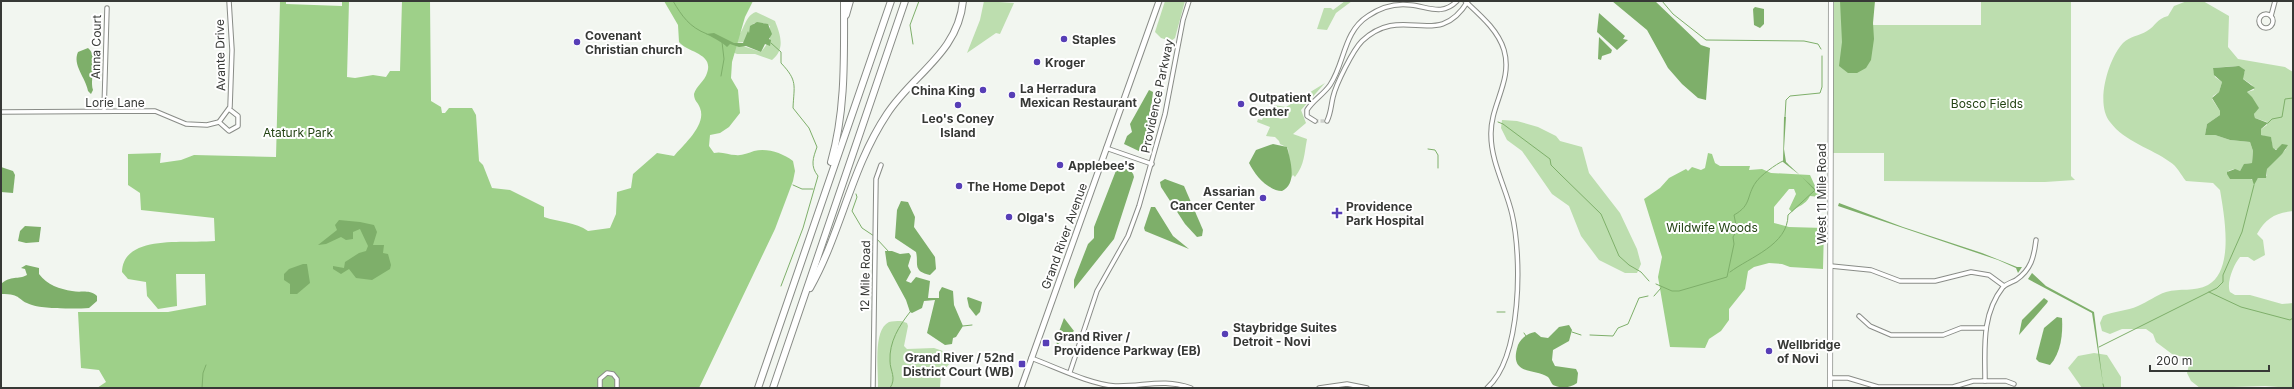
<svg xmlns="http://www.w3.org/2000/svg" width="2294" height="389" font-family="Inter,sans-serif">
<style>
.green{fill:#bddeaf;fill-rule:evenodd}
.forest{fill:#9ed089}
.water{fill:#7eaf6a}
.lines{fill:none;stroke-linecap:round;stroke-linejoin:round}
.stream{stroke:#7eaf6a;stroke-width:1}
.minor-tunnel{stroke:#cdd0cb;stroke-width:3.5;stroke-dasharray:3.5 2;stroke-linecap:butt}
.minor-casing{stroke:#898c87;stroke-width:5.5}
.tertiary-casing{stroke:#898c87;stroke-width:6}
.secondary-casing{stroke:#898c87;stroke-width:7}
.motorway-casing{stroke:#898c87;stroke-width:8}
.minor{stroke:#fff;stroke-width:3.5}
.tertiary{stroke:#fff;stroke-width:4.5}
.secondary{stroke:#fff;stroke-width:5}
.motorway{stroke:#fff;stroke-width:6}
.poi-dot{fill:#573eb6;stroke:#fff;stroke-width:1.5}
.labels{text-anchor:middle;dominant-baseline:central;stroke-width:4;stroke-linejoin:round;paint-order:stroke}
.poi-label{font-size:12px;font-weight:bold;fill:#373936;stroke:#fff;text-anchor:start}
.street-label{font-size:12px;fill:#373936;stroke:#fff}
.park-label{font-size:12px;fill:#234313;stroke:#fff}
</style>
<rect width="100%" height="100%" fill="#f2f6f0"/>
<g class="green">
<path d="M984,1l30,2 -14,31 -4,-1 -29,20 13,-33z"/>
<path d="M1165,1h20l-10,37 -4,3 -10,-3 -6,-6z"/>
<path d="M1345,1h7l-16,12 -9,17 -10,-1 7,-21h7l2,2z"/>
<path d="M1833,1h36l4,24h108v-24h90v175l4,4 -30,2 -161,-1v-28h-52z"/>
<path d="M2187,1h16l26,15 -1,31 10,12 47,8 8,5v139c-18,2 -27,7 -36,23l6,6 2,15 -11,6 -6,-4h-8c-6,7 -14,26 -10,35l5,3h15l32,9 11,-1v85l-28,-2 -65,2 -9,-7 -4,-8 2,-8 -6,-8 -11,-3 -16,-12 -3,-8 -7,-5h-24l-12,5 -8,-3 -2,-8 3,-7c11,-5 24,-5 35,-10 10,-4 18,-11 28,-14 14,-4 28,0 42,-7 27,-15 16,-71 12,-95l-7,-7 -27,-2c-5,-6 -9,-15 -16,-19 -19,-14 -45,-20 -60,-40 -15,-18 -2,-63 13,-79 7,-7 16,-7 24,-12 9,-5 9,-12 21,-15l6,-10zM2236,66l9,5 -3,7 10,7 2,5 -7,2 11,15 -4,7 1,4 12,4v3l-7,5 1,5 10,3 2,11h13l-19,20v7l-9,2 -3,4 -4,-3h-21l-2,-8 6,-2 5,3 6,-8 7,-1 1,-12 -3,-9 -20,-2 -15,-5h-10l2,-11 13,-9v-4l-8,-12 1,-3 6,-4 3,-10 -7,-5 -2,-9z"/>
<path d="M756,12l19,9c5,13 11,28 -3,39l-17,-6h-18l-43,-17 42,1c9,-7 8,-22 20,-26zM754,23h9l7,3v14l-9,12 -27,-9 10,-1z"/>
<path d="M1325,83l-24,27 5,13 -13,11 14,5c-3,15 -2,25 -12,38l-2,-2 -2,3 -3,-30 -8,-4 -1,-3 -4,-4 -9,-1 4,-9 -13,-5 1,-3 4,1 3,-7 16,6 7,-2 -16,-7 2,-5 12,2z"/>
<path d="M1502,120l15,1 21,6 18,9 4,5 22,6 7,26 31,40 17,36 4,15 -4,9h-12l-26,-13 -18,-24 -12,-30 -17,-12 -30,-43 -15,-11 -6,-12z"/>
<path d="M901,321l6,2 1,3 -4,20 3,3 27,-1 18,6v7l-11,12 -1,15h-62c1,-16 -6,-58 11,-66 3,-1 8,-1 12,-1z"/>
<path d="M2094,353l13,2 14,22v11h-39l-14,-20 10,-12z"/>
</g>
<g class="forest">
<path d="M280,1h6v3l56,2v-5h7l-2,76 8,1 18,-3 13,2 4,-6h10l2,-70h28l1,100 10,6 1,6h3l4,-5h23l4,7 3,46 4,4 9,23 18,2 34,17v10c14,5 32,5 44,14l22,-3 6,-14 1,-22 14,-4 2,-14 24,-21 17,3c9,-11 33,-31 26,-48 -2,-6 -6,-7 -6,-14 2,-8 11,-13 13,-21 7,-20 -19,-20 -28,-31l-1,-17 -14,-24h89l-8,16 -13,45 -1,16 7,12 2,23 -11,14 -9,6 -10,2 -1,11 5,7c8,-2 14,2 22,2 5,1 12,-2 18,-4 14,-3 28,2 39,10l2,10 -2,10 -18,48 -76,159h-602l9,-6 -7,-12 -18,-2 -3,-56h90l38,-7 -1,-31h-29l1,32 -19,3 -11,-13 -1,-14 -18,-3 -6,-7c1,-39 66,-28 93,-31l-1,-23 -73,-8 -1,-17 -12,-8v-31l33,-1 -1,10 21,-3 13,-5 82,2z"/>
<path d="M1708,153l4,1 3,9 5,3h30l-1,4 13,-1 9,4 39,2 10,22 -10,-1c-5,10 -12,9 -18,16l-3,-3 7,-15 -2,-5h-5l-15,18v16l15,4 35,1 -1,41 -33,-2 -8,-3 -13,-1 -15,4 -6,4 -3,18 -16,20v11l-8,11 -12,8 -4,9 -35,-1 -12,-70 4,-20 -18,-58 16,-11 9,-10 17,-9 2,2 4,-4 9,3 4,-2z"/>
</g>
<g class="water">
<path d="M1612,1h43l46,44 9,3 -4,52 -8,-2 -16,-14 -14,-16 -21,-38z"/>
<path d="M1840,1h35l-2,22 1,16 -3,21 -5,8 -9,5h-9l-9,-7 3,-24z"/>
<path d="M1755,7l9,2v15l-4,4 -6,-3 -1,-16z"/>
<path d="M1599,13l26,23 -2,3 5,1 -11,10 -20,-18z"/>
<path d="M757,22l11,2 4,10 -3,5 2,1 -1,6 -5,-2 -4,8 -15,-6 -7,1 -9,-3 -3,3c-3,-4 -17,-11 -21,-13l8,-1 20,10h9l5,-12 1,2 1,-7z"/>
<path d="M1599,37l13,13 -1,3 -9,3 -1,4 -3,-1z"/>
<path d="M88,48c12,10 1,29 5,42l-2,4 -3,-3c-2,-13 -16,-26 -10,-39z"/>
<path d="M2239,66l6,4 -2,9 12,9 -8,4 5,5 7,11 -5,6 1,4 13,5 -7,6v6l10,2 2,11 3,2 6,-6 6,1 -6,9 -15,15 -1,9h-8l-4,7 -2,-6h-22l-3,-5v-2l8,-3 5,2 4,-7 8,-1 1,-12 -3,-9 -20,-2 -15,-5h-10l2,-11 13,-9v-4l-8,-13 7,-6 3,-10 -8,-7 -1,-7z"/>
<path d="M1149,90l4,2 -7,59 -3,2 -19,-9 3,-8 5,-4 -2,-8z"/>
<path d="M1784,117h2l-2,32 2,13c6,6 35,33 40,35l-2,3 -23,-24 -18,-14z"/>
<path d="M1273,144l14,3c3,12 11,37 -5,44 -15,-1 -27,-16 -33,-28l7,-13z"/>
<path d="M1,167l12,4 2,4 -2,18 -12,-1z"/>
<path d="M1117,168c7,0 16,1 17,9l-20,62 -40,50v-9l14,-36 6,-6v-11z"/>
<path d="M1165,179l19,7 19,44 -1,6 -5,1 -12,-13 -24,-37 -1,-5z"/>
<path d="M901,201l7,1 7,15 -1,10 21,30 1,12 -6,6c-18,-4 -11,-11 -14,-23l-21,-14 2,-28z"/>
<path d="M1839,203l64,24 79,26 35,14h5l-4,6 -2,-5 -18,-8 -160,-54z"/>
<path d="M1151,207h4l18,29 16,13 -44,-18 -1,-3z"/>
<path d="M339,220l21,2 14,3 3,7 -4,13h11l-1,8 5,1 3,11 -1,4 -18,11 -16,-2 -7,-9 -8,5 -8,-5v-3l11,2 1,-6 14,-9 7,-2 2,-5 -8,-17 -7,3v7l-7,1 -5,-3 -15,7 -8,1 19,-15 -2,-5z"/>
<path d="M25,226l16,1 -2,15 -13,1 -8,-2 2,-10z"/>
<path d="M885,251h7l8,3 9,-1 2,3 -3,10 3,6 -5,9 5,2 5,-6 14,4 -2,17h11v-6l3,-5 11,4 1,14 9,21 -7,11 -3,1 -1,6 -7,1 -18,-12 8,-33 -11,1 -2,7 -10,5 -2,-1 -4,-12 -19,-35z"/>
<path d="M303,264h4l3,19 -13,11h-7v-10l-6,-4v-6l5,-5z"/>
<path d="M26,265l13,3v6c8,11 21,15 33,17 9,2 17,-2 25,5v5l-8,7c-13,1 -45,1 -57,-3 -16,-5 -9,-11 -31,-11v-10c10,-9 17,-4 26,-9l-2,-6 -4,-1z"/>
<path d="M2032,273l14,13 48,26 9,72 -11,-71 -64,-34z"/>
<path d="M968,297l14,5 -2,10 -4,4 -7,-9 -2,-9z"/>
<path d="M2044,298l4,3 -1,2 -28,32 3,-15z"/>
<path d="M2057,317l5,1c1,16 -1,35 -12,47l-11,-3 -3,-3 8,-31z"/>
<path d="M1064,318l10,13 -17,14 -1,-5z"/>
<path d="M1569,325l3,5 -3,11 -16,9 -1,10 3,6 21,3 2,4 -1,10c-7,5 -16,6 -24,2 -2,-2 -3,-6 -5,-8 -14,-9 -40,-1 -30,-32 3,-7 10,-12 17,-13l6,5 7,1 11,-11z"/>
</g>
<g class="lines">
<g class="stream">
<path d="M673,1c9,15 16,26 34,33"/>
<path d="M1662,1l11,13 33,26 98,1 14,3 3,5"/>
<path d="M771,43l10,9v11c17,18 13,22 12,45l16,20 8,19c-4,11 -7,19 1,29l-15,52 -22,58"/>
<path d="M913,44l-3,-19 9,-24"/>
<path d="M721,76l3,-17 -2,-17"/>
<path d="M1785,117l1,-17 4,-4 30,-3 2,-6v-31"/>
<path d="M1498,122l5,2 47,35 1,6 9,9 41,40 18,42 10,9 12,7 8,9"/>
<path d="M2268,123l4,-4 10,-2 3,-18 8,-1"/>
<path d="M1428,149l7,1 3,5v13"/>
<path d="M793,185l9,4h11"/>
<path d="M856,194l1,3 -5,14 10,17 12,8"/>
<path d="M876,238l13,14"/>
<path d="M1730,272c20,-15 58,-27 58,-57l26,-24"/>
<path d="M1656,284l16,7h7l48,-14 7,-33 -1,-7 4,-7 -3,-15c18,-10 12,-19 22,-33 4,-6 20,-18 27,-21"/>
<path d="M2209,292l32,15 49,13 3,-2"/>
<path d="M1654,296l7,-8"/>
<path d="M1497,312h8"/>
<path d="M963,326l9,-1"/>
<path d="M1572,332l9,3"/>
<path d="M1524,333l2,3"/>
<path d="M1590,335l23,1 5,-8 10,-4 11,-26 9,-2"/>
<path d="M2099,347l118,-59 6,-6v-7l19,-43 12,-47"/>
<path d="M2103,384l1,4"/>
<path d="M202,388l1,-15 3,-8"/>
<path d="M890,388c7,-10 0,-17 0,-27 -1,-19 9,-35 20,-49"/>
</g>
<path class="minor-tunnel" d="M1315,121h12"/>
<g class="minor-casing">
<g id="minor">
<path d="M1465,1c15,14 33,29 39,49 9,31 -14,55 -13,85 0,27 15,53 21,79 10,43 10,143 -25,174"/>
<circle cx="2266" cy="21" r="7"/>
<path d="M2271,16l4,-15"/>
<path d="M104,111l3,-103"/>
<path d="M1,112l154,-1 31,13 21,1 12,-3 11,-15 2,-57 -3,-49"/>
<path d="M1315,121l-8,-5v-6c6,-10 16,-15 23,-25 15,-22 13,-53 38,-69 13,-9 28,-13 43,-11 18,2 31,11 46,-4"/>
<path d="M1327,121c4,-8 4,-16 6,-24 3,-13 20,-47 29,-56 42,-39 75,11 106,-40"/>
<path d="M219,122l10,9 9,-5v-10l-9,-7"/>
<path d="M1106,148l46,16"/>
<path d="M1831,266l40,4 29,11h35l36,-9 18,3 15,11"/>
<path d="M1859,316l11,10 21,9h52l18,-7h24"/>
<path d="M1031,358c25,9 58,26 84,28 28,1 48,-8 76,2"/>
<path d="M1070,372l27,-81 31,-55 11,-30 26,-92 18,-94 6,-19"/>
<path d="M1830,378h18l30,9h75l20,-6h33l8,3"/>
<path d="M1985,381c0,-32 -4,-66 18,-94 3,-3 9,-5 13,-7 15,-10 18,-23 20,-40"/>
<path d="M600,388v-9l7,-6 6,1 4,5v9"/>
<path d="M873,388l3,-209 5,-14"/>
<path d="M1319,388l28,-4 20,4"/>
</g>
</g>
<g class="tertiary-casing">
<path id="tertiary" d="M1830,388l1,-387"/>
</g>
<g class="secondary-casing">
<path id="secondary" d="M1021,388l138,-387"/>
</g>
<g class="motorway-casing">
<g id="motorway">
<path d="M846,15l4,-14"/>
<path d="M831,162c15,-52 13,-107 13,-161"/>
<path d="M810,288c31,-55 41,-120 77,-174 26,-40 71,-61 76,-113"/>
<path d="M758,388l133,-387"/>
<path d="M773,388l132,-387"/>
</g>
</g>
<use href="#minor" class="minor"/>
<use href="#tertiary" class="tertiary"/>
<use href="#secondary" class="secondary"/>
<use href="#motorway" class="motorway"/>
</g>
<g class="poi-dot">
<circle cx="1064" cy="39" r="4"/>
<circle cx="577" cy="42" r="4"/>
<circle cx="1037" cy="62" r="4"/>
<circle cx="983" cy="90" r="4"/>
<circle cx="1012" cy="95" r="4"/>
<circle cx="1241" cy="104" r="4"/>
<circle cx="958" cy="105" r="4"/>
<circle cx="1060" cy="165" r="4"/>
<circle cx="959" cy="186" r="4"/>
<circle cx="1263" cy="198" r="4"/>
<path d="M1335 207h4v4h4v4h-4v4h-4v-4h-4v-4h4z"/>
<circle cx="1009" cy="217" r="4"/>
<circle cx="1225" cy="334" r="4"/>
<rect x="1042" y="339" width="8" height="8" rx="2"/>
<circle cx="1769" cy="351" r="4"/>
<rect x="1018" y="360" width="8" height="8" rx="2"/>
</g>
<g class="labels">
<g class="poi-label">
<text x="585" y="35">Covenant<tspan x="585" dy="14">Christian church</tspan></text>
<text x="1072" y="39">Staples</text>
<text x="1045" y="62">Kroger</text>
<text x="1020" y="88">La Herradura<tspan x="1020" dy="14">Mexican Restaurant</tspan></text>
<text x="975" y="90" text-anchor="end">China King</text>
<text x="1249" y="97">Outpatient<tspan x="1249" dy="14">Center</tspan></text>
<text x="958" y="118" text-anchor="middle">Leo's Coney<tspan x="958" dy="14">Island</tspan></text>
<text x="1068" y="165">Applebee's</text>
<text x="967" y="186">The Home Depot</text>
<text x="1255" y="191" text-anchor="end">Assarian<tspan x="1255" dy="14">Cancer Center</tspan></text>
<text x="1346" y="206">Providence<tspan x="1346" dy="14">Park Hospital</tspan></text>
<text x="1017" y="217">Olga's</text>
<text x="1233" y="327">Staybridge Suites<tspan x="1233" dy="14">Detroit - Novi</tspan></text>
<text x="1054" y="336">Grand River /<tspan x="1054" dy="14">Providence Parkway (EB)</tspan></text>
<text x="1777" y="344">Wellbridge<tspan x="1777" dy="14">of Novi</tspan></text>
<text x="1014" y="357" text-anchor="end">Grand River / 52nd<tspan x="1014" dy="14">District Court (WB)</tspan></text>
</g>
<g class="street-label">
<text transform="translate(96 47) rotate(-89)">Anna Court</text>
<text transform="translate(220 55) rotate(-91)">Avante Drive</text>
<text transform="translate(1157 96) rotate(-78)">Providence Parkway</text>
<text x="115" y="102">Lorie Lane</text>
<text transform="translate(1821 194) rotate(-90)">West 11 Mile Road</text>
<text transform="translate(1064 236) rotate(-70)">Grand River Avenue</text>
<text transform="translate(865 276) rotate(-89)">12 Mile Road</text>
</g>
<g class="park-label">
<text x="1987" y="103">Bosco Fields</text>
<text x="298" y="132">Ataturk Park</text>
<text x="1712" y="227">Wildwife Woods</text>
</g>
</g>
<rect width="2294" height="389" fill="none" stroke="#373936" stroke-width="4"/>
<path d="M2150 365v6h119v-6" fill="none" stroke="#373936" stroke-width="2"/>
<text x="2156" y="365" font-size="12" fill="#373936" stroke="#ffffff" stroke-width="3" paint-order="stroke">200 m</text>
</svg>
